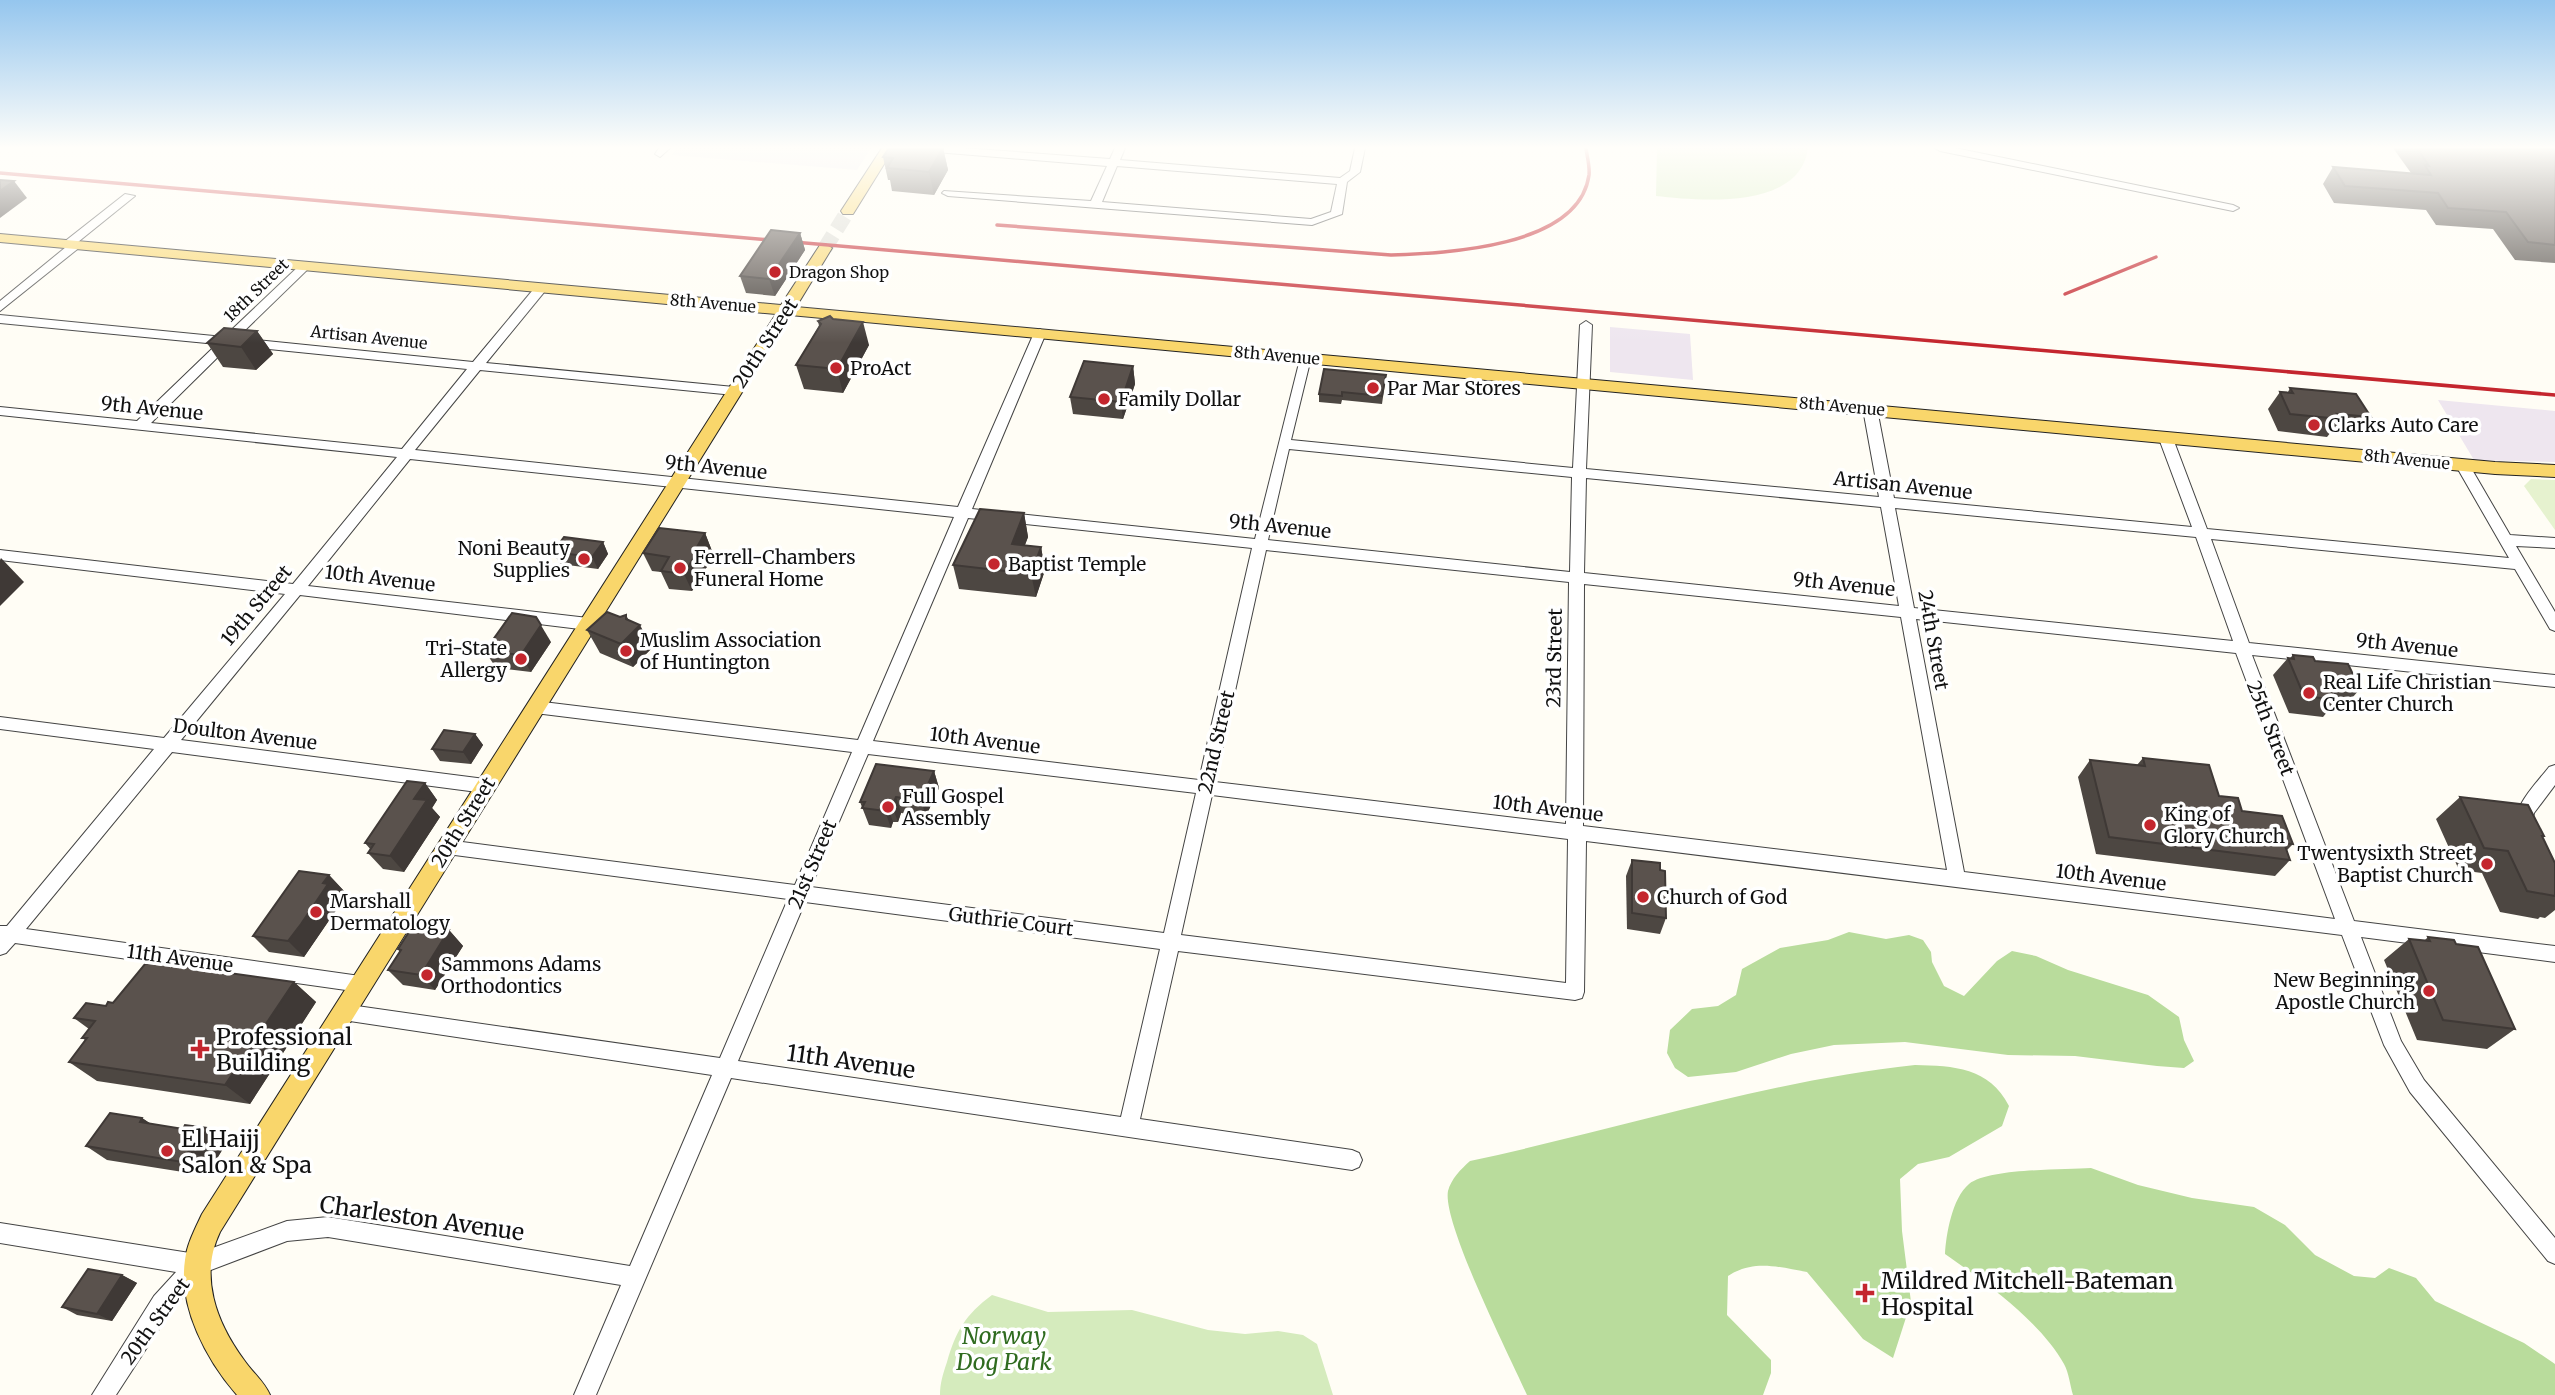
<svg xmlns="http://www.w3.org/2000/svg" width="2555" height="1395" font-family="Merriweather,serif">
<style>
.industrial{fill:#eee6ef}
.green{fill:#d5ebbd}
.forest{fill:#b9dc9c}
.pitch{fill:#e6f2cf}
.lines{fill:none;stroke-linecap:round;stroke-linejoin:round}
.major-tunnel{stroke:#dbdad3;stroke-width:15;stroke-dasharray:15 7;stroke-linecap:butt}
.minor-casing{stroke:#444;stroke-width:2}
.major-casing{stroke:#222;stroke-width:2}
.minor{fill:#fff;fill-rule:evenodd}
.major{fill:#f9d66b;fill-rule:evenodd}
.rail{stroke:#c4262e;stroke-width:3.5}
.wall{fill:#4d4742}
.shaded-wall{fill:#3f3936}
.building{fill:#5a524d;stroke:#3f3936;stroke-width:2}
.poi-dot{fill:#c4262e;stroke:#fff;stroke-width:2.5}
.labels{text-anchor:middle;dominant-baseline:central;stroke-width:7;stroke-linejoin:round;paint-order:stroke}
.far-poi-label{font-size:16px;fill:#111;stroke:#fff;text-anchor:start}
.far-street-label{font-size:16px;fill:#111;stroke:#fff}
.street-label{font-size:19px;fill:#111;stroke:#fff}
.poi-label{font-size:19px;fill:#111;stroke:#fff;text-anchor:start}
.near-poi-label{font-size:23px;fill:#111;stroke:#fff;text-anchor:start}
.near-street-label{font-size:23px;fill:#111;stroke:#fff}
.near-park-label{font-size:23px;font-style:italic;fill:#2f6b1f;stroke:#fff}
</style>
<rect width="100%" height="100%" fill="#fffdf5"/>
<g class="industrial">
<path d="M677,148h194l-14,22 -186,-15z"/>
<path d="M1610,327l80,7 3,46 -83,-8z"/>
<path d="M2438,400l117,11v51l-81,-2z"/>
</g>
<g class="green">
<path d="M1657,148h151c-8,62 -107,53 -152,48z"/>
<path d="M992,1295l56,17 84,-2 76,20 37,4 33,-3 25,4 14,9 16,51h-393c0,-12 3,-21 7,-33 9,-31 18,-47 45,-67z"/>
</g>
<g class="forest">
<path d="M1849,932l37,7 23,-4 14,5 8,12 1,10 12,24 20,10 33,-35 15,-10 24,5 32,14 80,25 31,22 5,23 10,21 -10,7 -27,-2 -82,-10 -67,-1 -103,-13 -71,3 -43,9 -55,18 -48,5 -13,-9 -8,-15 3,-23 22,-21 26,-3 18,-11 6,-26 38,-21 48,-8z"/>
<path d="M1915,1065c39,1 74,2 94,41l-7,20 -53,31 -31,7 -18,15 2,52 9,71 -18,56 -30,-19 -56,-67c-29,-5 -53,-13 -79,4l-1,39 44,45v13l-8,22h-236c-16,-36 -85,-172 -79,-204 3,-12 13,-22 22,-30 146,-31 296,-80 445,-96z"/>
<path d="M2091,1168l47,17 54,13 62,9 31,18 30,30 39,21 21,2 14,-10 27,10 19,23 89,42 31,21v31h-482c-3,-10 -4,-22 -9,-31 -24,-43 -79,-82 -119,-110 1,-19 7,-56 24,-70 20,-16 95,-14 122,-16z"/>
</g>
<path class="pitch" d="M2531,479l24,1v50l-31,-44z"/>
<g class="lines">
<path class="major-tunnel" d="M825,248l23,-37"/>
<g class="minor-casing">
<g id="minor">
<path d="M659,148h11l-10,9 -5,-3z"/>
<path d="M919,148h44l147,11 5,-11h10l-5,12 220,18 10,-7 5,-23h10l-5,24 -13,10 -5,32 -30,11 -364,-29 -6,-3 2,-2 147,10 16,-35 -183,-15zM1117,166l220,18 -6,28 -20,7 -209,-17z"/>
<path d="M1935,148h20l278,57 6,3 -6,3 -293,-60z"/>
<path d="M125,194l10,2 -57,46 4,3 -2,2 -80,64v-10l66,-54 -4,-3 2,-2z"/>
<path d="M305,262l6,4 -2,2 -72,70 236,24 64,-77h8v6l-59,72 248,24 6,4 -6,4 -254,-25 -65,80 543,57 76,-174 6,-4 6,4 -74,176 283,30 46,-184h8l2,3 -20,82 282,28 7,-143 6,-4 6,4 -6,144 293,28 -16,-88 7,-4 7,4 17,89 298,29 -34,-91 7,-4 7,4 35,93 302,29 -54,-94 2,-3h10l43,74 45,3v10l-39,-2 39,66v19l-5,-2 -35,-60 -304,-30 38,104 306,32v12l-303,-32 102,266 201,25v16l-194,-25 40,104 23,39 131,158v26l-7,-3 -138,-169 -26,-47 -42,-110 -756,-94 -2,151 -2,6 -7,2 -397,-49 -38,168 212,31 7,3 3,7 -3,7 -7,3 -621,-92 -135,317h-22l47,-110 -293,-48 -41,4 -84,32 -33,39 -54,83h-24l62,-99 22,-24 -176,-29v-20l196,31 91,-33 41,-4 302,49 82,-191 -369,-55 -7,-2 -2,-6 2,-6 7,-2 377,54 68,-159 -341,-45 -6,-2 -3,-5 3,-5 6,-2 348,45 57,-133 -317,-39 -6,-2 -2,-4 2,-4 6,-2 323,39 96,-223 -544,-58 -102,127 280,32 5,2 3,4 -3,4 -5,2 -288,-35 -119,145 304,39 6,2 2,5 -2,5 -6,2 -313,-41 -146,177 334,47 7,2 2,6 -2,6 -7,2 -345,-49 -9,10 -6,2v-29h7l147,-177 -154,-20v-12l164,21 121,-144 -285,-34v-10l293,34 104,-127 -397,-42v-8l137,14 80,-77 -217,-21v-8l224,22 77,-73zM230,345l237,24 -65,80 -251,-26zM1289,449l283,28 -2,95 -302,-32zM1586,478l295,29 18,99 -315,-33zM1895,508l301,29 37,104 -319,-33zM968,518l284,30 -53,232 -326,-39zM1266,550l303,32 -3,242 -351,-42zM1584,584l317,33 46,253 -364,-44zM1916,619l320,34 99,266 -371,-47zM868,754l328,39 -32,140 -353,-46zM1212,795l356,44 -2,144 -385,-48zM805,902l355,47 -39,168 -383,-56z"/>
<path d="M2555,765v20l-21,28 -4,18 -6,2 -6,-2c-10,-21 19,-48 31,-64z"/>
</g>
</g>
<g class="major-casing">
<g id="major">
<path d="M882,148h12l-41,66h-10l-2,-3z"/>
<path d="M0,234l781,71 39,-60 5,-1 7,4 -36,59 1699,155 60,3v12l-60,-3 -1705,-159 -570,917c-21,44 -4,90 24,128 8,12 20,21 26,35h-33c-30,-34 -59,-88 -52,-135 2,-16 10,-31 17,-46l574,-900 -776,-72z"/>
</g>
</g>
<use href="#minor" class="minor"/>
<use href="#major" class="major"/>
<g class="rail">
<path d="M0,173l2555,222"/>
<path d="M997,225l394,30c54,-2 188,-7 198,-80 1,-9 -2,-18 -3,-27"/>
<path d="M2065,294l91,-37"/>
</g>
</g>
<g class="wall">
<path d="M943,148l5,22 -14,25 -42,-4 -2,-11h-2l-5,-23z"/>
<path d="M2393,148h162v115l-40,-3 -22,-31 -57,-4 -10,-15 -92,-7 -11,-19 10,-17 78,6z"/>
<path d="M800,233l5,17 -30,46 -29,-3 -6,-17z"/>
<path d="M818,321l51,24 -26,48 -39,-4 -8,-24 23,-39z"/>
<path d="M257,331l16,23 -17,16 -33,-3 -16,-24z"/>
<path d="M1133,366l2,18 -12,35 -50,-5 -3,-17z"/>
<path d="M1385,383l-3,21 -40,-4 -1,4 -22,-2v-8z"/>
<path d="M2290,388l81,29 -14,17 -26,-2 -4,5 -49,-6 -10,-22 12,-17h8z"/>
<path d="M1024,513l4,24 -3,8 16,2 4,23 -9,27 -77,-8 -6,-24z"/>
<path d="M705,533l7,18 -6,10 2,4 -16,26 -23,-2 -8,-17 -9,-1 -9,-18z"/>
<path d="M603,542l5,12 -10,15 -38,-5 -7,-12z"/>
<path d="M626,615l2,5 24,28 -19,19 -33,-14 -13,-23z"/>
<path d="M551,642l-20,30 -35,-4 -11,-17z"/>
<path d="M2293,655l22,6 45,28 -16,18 -11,-2 -10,12 -34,-4 -16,-38 15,-17h2z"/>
<path d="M475,734l8,11 -12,19 -31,-3 -8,-12z"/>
<path d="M2143,758l76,38 74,48 -6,6 3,10 -15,16 -179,-22 -18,-77 12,-17 47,5z"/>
<path d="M934,771l5,17 -13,28 -25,-3 -3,9h-5l-2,6 -22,-3 -9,-23z"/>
<path d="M425,783l12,17 -5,8 8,9 -36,55 -21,-3 -15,-16 3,-3 -6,-7z"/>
<path d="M2460,797l84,39 -2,1 13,26v47l-10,8 -5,-1 -2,2 -38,-7 -18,-39 -23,-3 -23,-51z"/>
<path d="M1632,860l28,10 6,48 -6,16 -33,-5 -1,-53z"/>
<path d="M329,875l15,16 -4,6 3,3 -39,57 -35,-5 -16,-16z"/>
<path d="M449,930l14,16 -28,44 -32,-5 -15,-15 12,-18 -2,-3z"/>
<path d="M2428,937l28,7 59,85 -28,20 -70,-9 -33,-80 25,-21 15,2z"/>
<path d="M294,982l22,20 -66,102 -153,-23 -28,-19 16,-22 -3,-2 7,-9 -15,-11 32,-12z"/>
<path d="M142,1118l9,6 32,5 25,-1 19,14 -14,23h-4l-7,10 -95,-15 -21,-14z"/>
<path d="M122,1275l15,8 -25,38 -35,-6 -15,-8z"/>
</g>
<g class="shaded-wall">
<path d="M943,148l5,22 -14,25 -5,-23z"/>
<path d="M14,181l13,17 -27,20v-27z"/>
<path d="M800,233l5,17 -30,46 -6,-17z"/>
<path d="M863,322l6,23 -26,48 -6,-24z"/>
<path d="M257,331l16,23 -17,16 -15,-23z"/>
<path d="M1133,366l2,18 -12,35 -2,-17z"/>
<path d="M1024,513l4,24 -12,30 -4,-23z"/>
<path d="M705,533l7,18 -6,10 2,4 -16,26 -8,-17 13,-27z"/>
<path d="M603,542l5,12 -10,15 -6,-12z"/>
<path d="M1041,547l4,23 -9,27 -5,-23z"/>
<path d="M1,558l23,24 -24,24v-46z"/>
<path d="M626,615l8,16 6,-6 12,23 -19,19 -12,-23 5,-25z"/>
<path d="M536,617l15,25 -20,30 -10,-17z"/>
<path d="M475,734l8,11 -12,19 -8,-12z"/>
<path d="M934,771l5,17 -13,28 -5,-16z"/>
<path d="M425,783l12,17 -5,8 8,9 -36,55 -14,-16 24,-57z"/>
<path d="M896,797l5,16 -3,9 -6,-16z"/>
<path d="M887,805l6,17 -2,6 -6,-17z"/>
<path d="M329,875l15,16 -4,6 3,3 -39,57 -16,-16z"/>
<path d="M449,930l14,16 -28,44 -14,-15z"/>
<path d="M294,982l22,20 -66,102 -25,-19z"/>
<path d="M142,1118l21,14 -23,-10z"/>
<path d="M208,1128l19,14 -14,23 -20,-13z"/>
<path d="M189,1151l20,14 -7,10 -20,-13z"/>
<path d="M122,1275l15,8 -25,38 -15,-7z"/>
</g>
<g class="building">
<path d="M889,148h54l-14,24 -42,-4 6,-10 -10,-1z"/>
<path d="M2417,148h138v97l-27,-3 -22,-30 -58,-4 -10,-15 -93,-7 -12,-19 98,8 -6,-10 4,1z"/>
<path d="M0,180l14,1 -14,10z"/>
<path d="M771,230l29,3 -31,46 -29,-3z"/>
<path d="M830,316l3,3 30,3 -26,47 -41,-4 25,-41 -3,-3z"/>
<path d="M224,328l33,3 -16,16 -34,-4z"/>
<path d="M1084,361l49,5 -12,36 -51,-5z"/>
<path d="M1324,369l62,6 -4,21 -40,-4v4l-23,-2z"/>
<path d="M2290,388l66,6 15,23 -34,-3 3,5 -50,-5 -10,-22 13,1z"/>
<path d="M980,509l44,4 -12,31 29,3 -10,27 -78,-9z"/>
<path d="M659,528l46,5 -8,14h3l-16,27 -23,-3 8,-14 -26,-4z"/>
<path d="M564,537l39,5 -11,15 -39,-5z"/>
<path d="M607,612l13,5 6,-2v4l14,6 -19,19 -34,-14z"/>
<path d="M512,613l24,4 5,8 -20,30 -36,-4z"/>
<path d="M2293,655l20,2 2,4 33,3 12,25 -28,-2 6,13 -34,-4 -16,-38 6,1z"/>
<path d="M444,730l31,4 -12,18 -31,-3z"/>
<path d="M2143,758l66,7 10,31 19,2 4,13 40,5 11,28 -9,-1 6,17 -181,-23 -19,-77 55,6z"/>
<path d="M876,764l58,7 -13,29 -25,-3 -4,9 -5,-1 -2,6 -23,-3 3,-6h-5z"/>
<path d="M407,781l18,2 -11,16 13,1 -37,56 -22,-3 6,-9 -9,-1z"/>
<path d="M2460,797l68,8 16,31h-2l13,27v33l-28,-5 -19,-40 -24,-3z"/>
<path d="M1632,860l28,3v7l5,1 1,47 -34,-5z"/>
<path d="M299,871l30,4 -6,8 5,1 -27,40 -13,17 -35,-5z"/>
<path d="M414,924l35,6 -28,45 -33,-5 13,-20 -3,-1z"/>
<path d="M2428,937l26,3 2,4 22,3 37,82 -72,-9 -34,-81 21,2z"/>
<path d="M150,962l144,20 -69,103 -156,-23 18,-24h-5l13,-17 -21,-3 12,-15 20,3 2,-4 5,1 32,-39z"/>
<path d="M110,1113l32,5 -2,4 43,7 2,-4 23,3 -15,24 -4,-1 -7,11 -96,-16z"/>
<path d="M88,1269l34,6 -25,39 -35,-7z"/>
</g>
<linearGradient id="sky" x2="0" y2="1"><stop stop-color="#95c6ee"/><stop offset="0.43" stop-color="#fffefa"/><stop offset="1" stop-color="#fffefa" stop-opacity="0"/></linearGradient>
<rect width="2555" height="343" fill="url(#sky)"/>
<g class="poi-dot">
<circle cx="775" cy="272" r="7"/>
<circle cx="836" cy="368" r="7"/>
<circle cx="1373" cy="388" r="7"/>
<circle cx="1104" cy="399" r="7"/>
<circle cx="2314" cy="425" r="7"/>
<circle cx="584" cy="559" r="7"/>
<circle cx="994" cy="564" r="7"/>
<circle cx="680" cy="568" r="7"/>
<circle cx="626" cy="651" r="7"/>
<circle cx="521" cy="659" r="7"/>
<circle cx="2309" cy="693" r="7"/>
<circle cx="888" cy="807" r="7"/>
<circle cx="2150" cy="825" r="7"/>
<circle cx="2487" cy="864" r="7"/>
<circle cx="1643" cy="897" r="7"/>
<circle cx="316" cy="912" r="7"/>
<circle cx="427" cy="975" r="7"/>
<circle cx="2429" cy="991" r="7"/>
<path d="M196.5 1038.5h7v7h7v7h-7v7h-7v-7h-7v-7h7z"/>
<circle cx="167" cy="1151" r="7"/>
<path d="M1861.5 1282.5h7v7h7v7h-7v7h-7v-7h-7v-7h7z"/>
</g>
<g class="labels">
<g class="far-poi-label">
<text x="789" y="272">Dragon Shop</text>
</g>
<g class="far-street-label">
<text transform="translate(256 290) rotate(-44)">18th Street</text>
<text transform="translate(713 303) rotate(5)">8th Avenue</text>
<text transform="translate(369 337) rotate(6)">Artisan Avenue</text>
<text transform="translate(1277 355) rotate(5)">8th Avenue</text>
<text transform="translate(1842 406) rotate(5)">8th Avenue</text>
<text transform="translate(2407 459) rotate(6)">8th Avenue</text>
</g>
<g class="street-label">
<text transform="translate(765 343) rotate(-57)">20th Street</text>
<text transform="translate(152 408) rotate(6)">9th Avenue</text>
<text transform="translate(716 467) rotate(6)">9th Avenue</text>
<text transform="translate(1903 485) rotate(6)">Artisan Avenue</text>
<text transform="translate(1280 526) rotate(6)">9th Avenue</text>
<text transform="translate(380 578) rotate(7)">10th Avenue</text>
<text transform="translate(1844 584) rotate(6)">9th Avenue</text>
<text transform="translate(256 605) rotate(-50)">19th Street</text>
<text transform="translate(1934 640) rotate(80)">24th Street</text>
<text transform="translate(2407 645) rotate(6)">9th Avenue</text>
<text transform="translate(1554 658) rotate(-89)">23rd Street</text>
<text transform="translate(2271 728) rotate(69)">25th Street</text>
<text transform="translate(245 734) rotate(7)">Doulton Avenue</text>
<text transform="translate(985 740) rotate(7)">10th Avenue</text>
<text transform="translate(1216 742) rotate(-77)">22nd Street</text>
<text transform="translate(1548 808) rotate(7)">10th Avenue</text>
<text transform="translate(463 822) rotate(-58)">20th Street</text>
<text transform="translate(812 864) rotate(-67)">21st Street</text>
<text transform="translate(2111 877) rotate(7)">10th Avenue</text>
<text transform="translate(1011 921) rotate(7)">Guthrie Court</text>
<text transform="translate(180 958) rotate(8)">11th Avenue</text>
<text transform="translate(155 1321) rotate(-54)">20th Street</text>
</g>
<g class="poi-label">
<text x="850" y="368">ProAct</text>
<text x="1387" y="388">Par Mar Stores</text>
<text x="1118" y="399">Family Dollar</text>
<text x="2328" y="425">Clarks Auto Care</text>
<text x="570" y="548" text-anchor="end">Noni Beauty<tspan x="570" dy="22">Supplies</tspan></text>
<text x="694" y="557">Ferrell-Chambers<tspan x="694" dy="22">Funeral Home</tspan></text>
<text x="1008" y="564">Baptist Temple</text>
<text x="640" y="640">Muslim Association<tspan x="640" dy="22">of Huntington</tspan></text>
<text x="507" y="648" text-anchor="end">Tri-State<tspan x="507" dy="22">Allergy</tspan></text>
<text x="2323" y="682">Real Life Christian<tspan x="2323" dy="22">Center Church</tspan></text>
<text x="902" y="796">Full Gospel<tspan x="902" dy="22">Assembly</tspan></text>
<text x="2164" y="814">King of<tspan x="2164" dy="22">Glory Church</tspan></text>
<text x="2473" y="853" text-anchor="end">Twentysixth Street<tspan x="2473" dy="22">Baptist Church</tspan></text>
<text x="1657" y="897">Church of God</text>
<text x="330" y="901">Marshall<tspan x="330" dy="22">Dermatology</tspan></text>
<text x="441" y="964">Sammons Adams<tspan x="441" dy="22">Orthodontics</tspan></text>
<text x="2415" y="980" text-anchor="end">New Beginning<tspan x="2415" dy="22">Apostle Church</tspan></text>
</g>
<g class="near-poi-label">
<text x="216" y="1036">Professional<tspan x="216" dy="26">Building</tspan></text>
<text x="181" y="1138">El Haijj<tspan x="181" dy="26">Salon &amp; Spa</tspan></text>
<text x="1881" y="1280">Mildred Mitchell-Bateman<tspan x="1881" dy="26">Hospital</tspan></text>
</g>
<g class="near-street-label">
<text transform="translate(851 1061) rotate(8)">11th Avenue</text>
<text transform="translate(422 1218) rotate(8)">Charleston Avenue</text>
</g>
<g class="near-park-label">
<text x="1004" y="1335">Norway<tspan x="1004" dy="26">Dog Park</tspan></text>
</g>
</g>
</svg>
